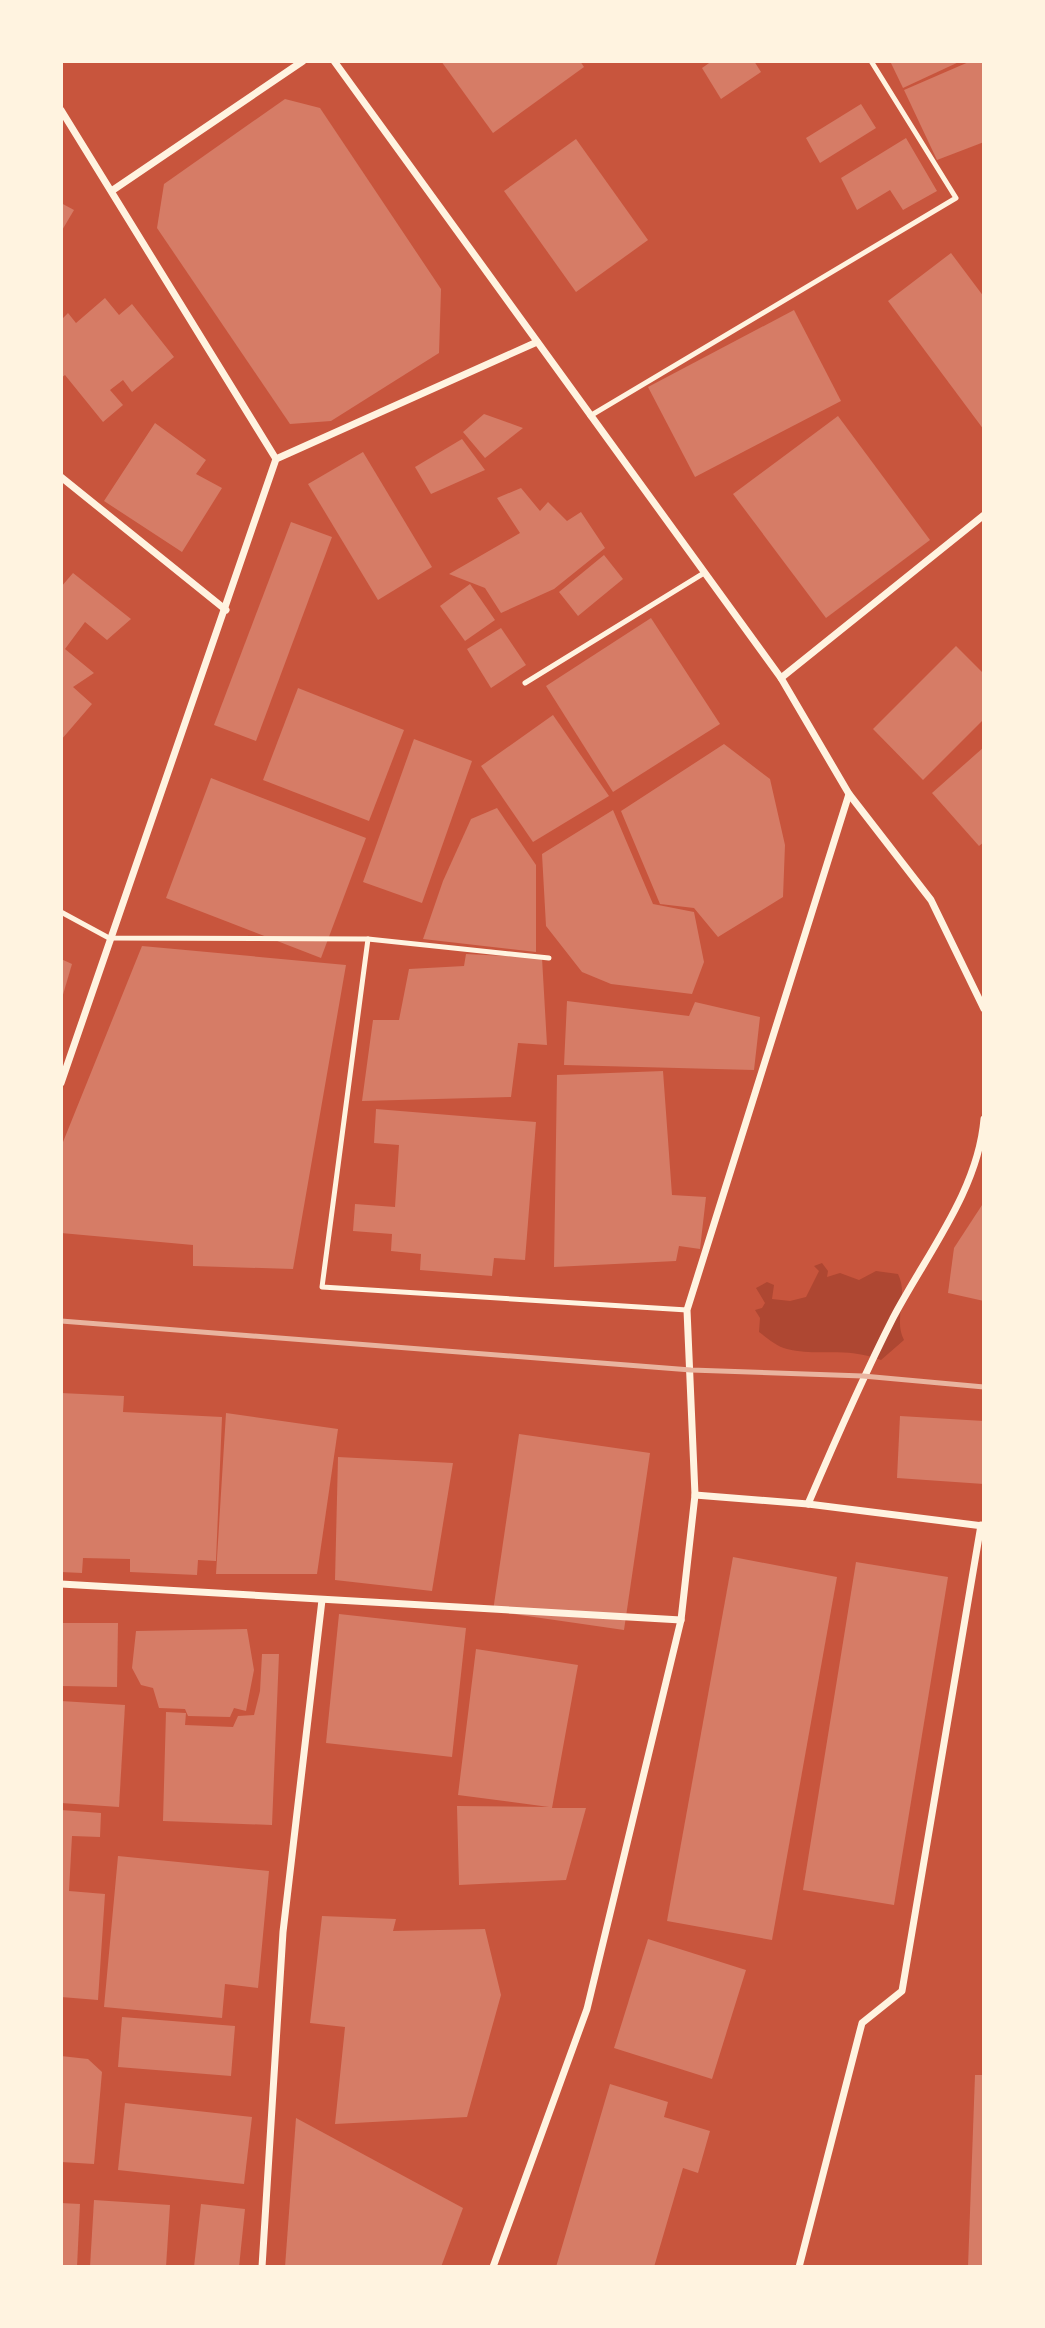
<svg xmlns="http://www.w3.org/2000/svg" width="1045" height="2328" font-family="Poppins,sans-serif">
<style>
.green{fill:#ae4732}
.building{fill:#d67c66}
.lines{fill:none;stroke-linecap:round;stroke-linejoin:round}
.service{stroke:#fff3e0;stroke-width:5}
.minor{stroke:#fff3e0;stroke-width:7}
.rail{stroke:#e9b49f;stroke-width:5}
</style>
<rect width="100%" height="100%" fill="#c8553d"/>
<path class="green" d="M822,1263l6,8 -1,6 13,-4 19,7 17,-9 22,3c11,22 -5,45 6,66l-23,20c-38,-14 -61,-3 -94,-11 -10,-2 -20,-11 -28,-17l1,-14 -5,-8 7,-2 3,-5 -9,-15 11,-6 7,3 -2,14 18,2 16,-4 13,-26 -5,-5z"/>
<g class="building">
<path d="M441,61h139l4,6 -91,66z"/>
<path d="M712,61h42l7,11 -40,27 -19,-31z"/>
<path d="M890,61h71l-58,27z"/>
<path d="M971,61l13,2v79l-47,18 -33,-70z"/>
<path d="M285,99l35,9 121,181 -2,64 -108,68 -41,3 -133,-196 7,-44z"/>
<path d="M861,104l15,24 -56,35 -14,-25z"/>
<path d="M906,138l31,53 -34,19 -13,-20 -33,20 -16,-32z"/>
<path d="M576,139l72,101 -72,52 -72,-101z"/>
<path d="M61,203l13,7 -13,22z"/>
<path d="M951,253l33,44v133l-96,-129z"/>
<path d="M105,298l14,17 13,-11 42,53 -42,35 -9,-12 -13,10 13,15 -20,17 -38,-47 -4,3v-58l7,-7 8,10z"/>
<path d="M794,310l47,91 -146,76 -47,-90z"/>
<path d="M484,414l39,14 -38,30 -22,-26z"/>
<path d="M838,416l92,124 -104,78 -93,-124z"/>
<path d="M155,423l51,37 -10,14 26,14 -40,64 -78,-51z"/>
<path d="M462,439l23,31 -54,24 -16,-27z"/>
<path d="M363,452l69,115 -54,33 -70,-116z"/>
<path d="M521,488l19,23 8,-9 19,19 14,-9 24,36 -51,41 -53,24 -16,-25 -36,-14 71,-41 -23,-35z"/>
<path d="M291,522l41,15 -76,204 -42,-16z"/>
<path d="M604,555l19,24 -45,37 -19,-24z"/>
<path d="M73,573l58,46 -24,21 -22,-18 -20,27 29,24 -21,14 19,17 -31,36v-153z"/>
<path d="M470,584l25,36 -30,21 -25,-35z"/>
<path d="M651,618l69,106 -107,68 -67,-106z"/>
<path d="M501,628l25,37 -35,23 -24,-39z"/>
<path d="M956,646l28,28v45l-61,61 -50,-51z"/>
<path d="M298,688l106,42 -35,91 -106,-41z"/>
<path d="M553,715l56,81 -76,46 -52,-76z"/>
<path d="M414,739l58,22 -50,142 -59,-21z"/>
<path d="M724,744l46,35 15,66 -2,52 -65,40 -24,-29 -34,-4 -39,-93z"/>
<path d="M984,747v95l-5,4 -47,-53z"/>
<path d="M211,778l155,60 -45,120 -155,-60z"/>
<path d="M497,808l39,57v87l-113,-13 20,-58 28,-62z"/>
<path d="M613,810l40,94 41,8 10,50 -12,32 -81,-10 -29,-12 -36,-46 -4,-72z"/>
<path d="M142,946l204,19 -53,304 -100,-3v-21l-132,-12v-86z"/>
<path d="M466,954l76,4 5,87 -29,-2 -7,54 -149,4 11,-81h26l10,-51 55,-3z"/>
<path d="M61,959l11,5 -10,34h-1z"/>
<path d="M567,1001l122,15 6,-14 65,15 -6,53 -190,-5z"/>
<path d="M663,1071l9,124 34,2 -6,52 -21,-3 -3,15 -122,6 3,-192z"/>
<path d="M376,1109l160,13 -11,138 -31,-2 -2,18 -72,-6 1,-16 -30,-3 1,-17 -39,-3 2,-27 40,3 4,-62 -25,-2z"/>
<path d="M984,1202v99l-36,-8 6,-45z"/>
<path d="M61,1393l63,3 -1,16 99,5 -6,144 -18,-1 -1,15 -67,-3v-13l-47,-1 -1,15 -21,-1z"/>
<path d="M226,1413l112,16 -21,145h-101z"/>
<path d="M900,1416l84,5v63l-87,-6z"/>
<path d="M519,1434l131,19 -26,177 -131,-19z"/>
<path d="M338,1457l115,6 -21,128 -97,-11z"/>
<path d="M733,1557l104,20 -65,363 -105,-19z"/>
<path d="M856,1562l92,15 -54,328 -91,-15z"/>
<path d="M339,1614l127,14 -14,129 -126,-14z"/>
<path d="M61,1623h57l-1,64 -56,-1z"/>
<path d="M247,1629l7,41 -8,41 -12,-3 -4,9 -42,-1 -3,-7 -26,-1 -6,-20 -12,-3 -9,-17 4,-37z"/>
<path d="M476,1649l102,16 -26,143h34l-20,72 -107,5 -2,-79 92,1 -91,-12z"/>
<path d="M262,1654h17l-7,171 -109,-4 3,-109 20,1 -1,12 48,2 5,-11 16,-1 6,-24z"/>
<path d="M61,1701l64,4 -6,102 -58,-4z"/>
<path d="M61,1810l40,3 -1,24 -28,-1 -3,55 36,3 -7,106 -37,-3z"/>
<path d="M118,1856l151,15 -11,117 -33,-4 -3,34 -118,-11z"/>
<path d="M322,1916l74,3 -3,12 92,-2 16,66 -34,122 -132,7 10,-97 -35,-4z"/>
<path d="M648,1939l98,31 -34,109 -98,-31z"/>
<path d="M122,2017l113,9 -4,50 -113,-9z"/>
<path d="M61,2056l27,3 14,13 -8,92 -33,-2z"/>
<path d="M975,2075h9v192h-16z"/>
<path d="M610,2084l58,18 -4,15 46,14 -12,42 -15,-5 -29,99h-98z"/>
<path d="M125,2103l127,14 -8,67 -126,-14z"/>
<path d="M296,2118l167,90 -22,59h-156z"/>
<path d="M94,2200l76,5 -4,62h-76z"/>
<path d="M61,2203l19,1 -3,63h-16z"/>
<path d="M201,2204l44,5 -6,58h-45z"/>
</g>
<g class="lines">
<g class="service">
<path d="M590,416l366,-218 -85,-137"/>
<path d="M525,683l179,-110"/>
<path d="M61,912l48,26 259,1 181,19"/>
<path d="M368,939l-46,348 365,23"/>
</g>
<g class="minor">
<path d="M334,61l447,617 68,116 82,106 53,109"/>
<path d="M61,110l215,349"/>
<path d="M113,190l190,-129"/>
<path d="M61,477l165,133"/>
<path d="M781,678l203,-163"/>
<path d="M61,1083l215,-624 261,-117"/>
<path d="M695,1495l113,9 175,22"/>
<path d="M808,1504c27,-63 54,-125 85,-186 33,-63 85,-127 91,-199"/>
<path d="M61,1584l620,36"/>
<path d="M262,2267l21,-335 39,-332"/>
<path d="M493,2267l94,-258 94,-389 14,-125 -8,-185 162,-516"/>
<path d="M799,2267l63,-244 40,-32 79,-466"/>
</g>
<path class="rail" d="M61,1321l630,49 172,6 121,11"/>
</g>
<rect width="1045" height="2328" fill="none" stroke="#fff3e0" stroke-width="126"/>
</svg>
